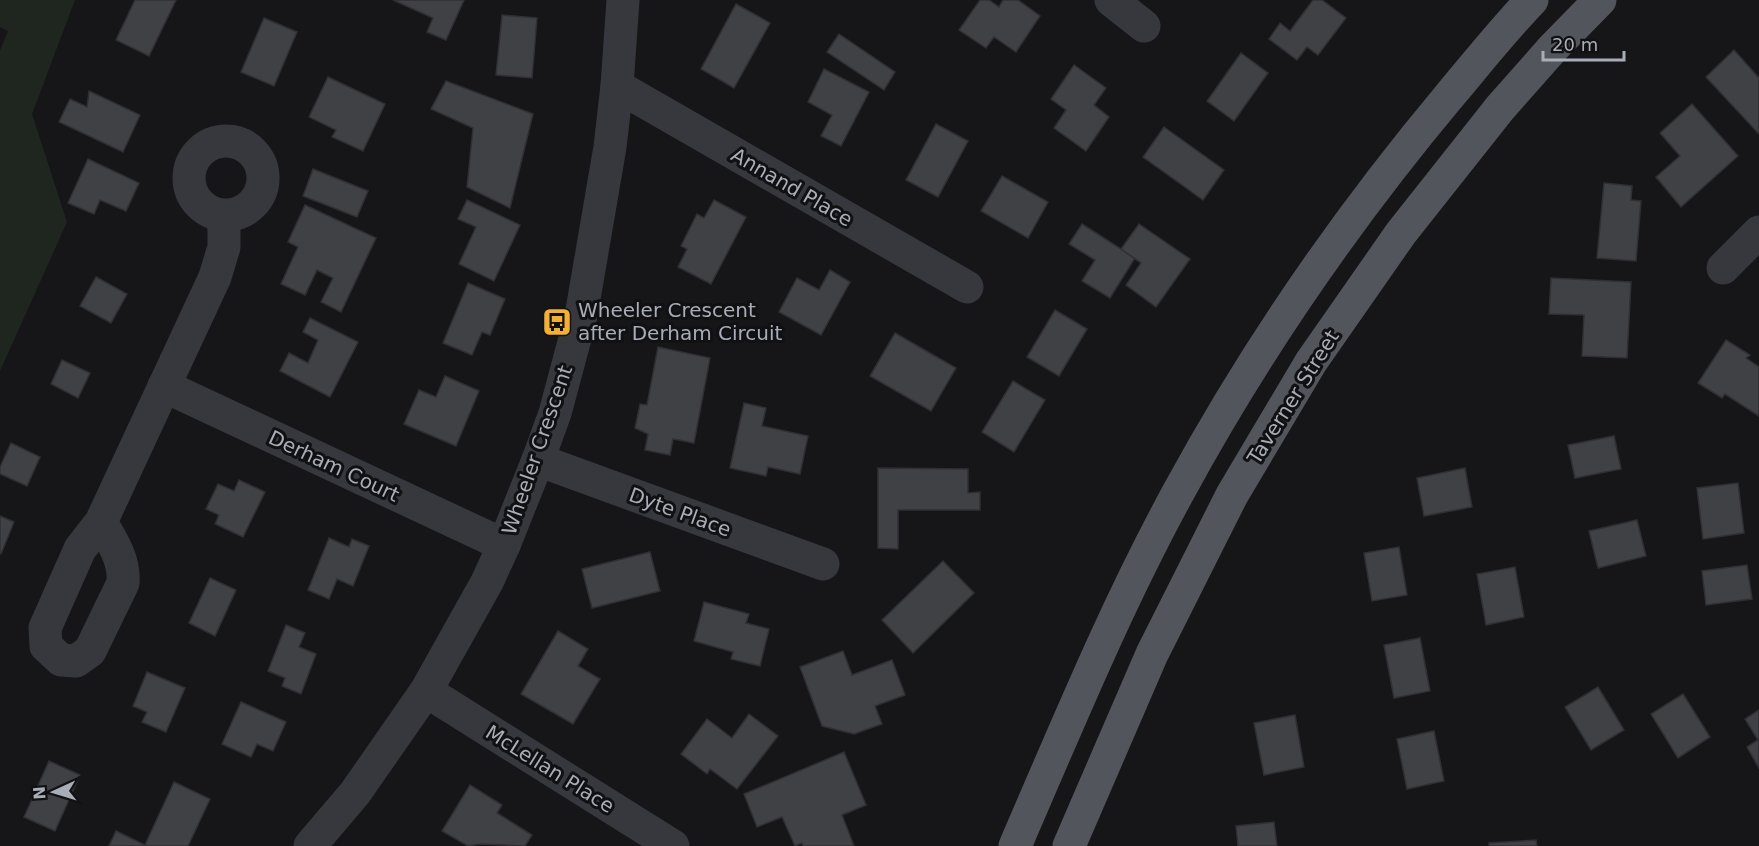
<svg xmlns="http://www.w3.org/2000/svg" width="1759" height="846" font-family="'DejaVu Sans',sans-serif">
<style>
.green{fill:#1e261f}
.building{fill:#404145;stroke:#303034;stroke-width:1.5}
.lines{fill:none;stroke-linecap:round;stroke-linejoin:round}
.minor{stroke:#37383d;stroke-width:33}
.major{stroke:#53555c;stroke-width:33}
.labels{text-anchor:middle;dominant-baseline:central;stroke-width:6;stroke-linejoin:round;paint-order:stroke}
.street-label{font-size:20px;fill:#a8adb8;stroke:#111113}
.poi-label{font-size:20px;fill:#a8adb8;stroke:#111113;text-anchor:start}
</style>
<rect width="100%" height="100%" fill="#161618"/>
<path class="green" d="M0,0h75l-43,114 35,108 -67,149v-320l8,-20 -8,-4z"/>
<g class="building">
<path d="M135,0h41l-27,56 -33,-16z"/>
<path d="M393,0h71l-18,40 -19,-8 6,-14z"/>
<path d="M980,0h9l10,7 4,-7h15l22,16 -24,36 -22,-15 -8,11 -27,-18z"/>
<path d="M1313,0h9l24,18 -28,37 -11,-8 -10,13 -28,-21 11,-16 10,8z"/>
<path d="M736,4l34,19 -36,65 -33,-19z"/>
<path d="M502,15l35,3 -5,60 -36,-3z"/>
<path d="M264,18l33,14 -23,54 -33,-14z"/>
<path d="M839,34l56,38 -11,18 -57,-38z"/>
<path d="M1734,50l25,28v56l-53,-57z"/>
<path d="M1241,53l27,20 -34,48 -27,-20z"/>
<path d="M1074,65l32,23 -12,17 15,12 -23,34 -32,-23 12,-18 -15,-11z"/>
<path d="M824,69l45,23 -28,54 -20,-10 11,-21 -24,-13z"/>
<path d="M328,77l57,27 -22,47 -31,-14 4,-7 -27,-13z"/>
<path d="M446,81l87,33 -23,94 -43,-21 6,-59 -42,-19z"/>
<path d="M89,91l51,24 -17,37 -64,-30 11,-23 17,8z"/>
<path d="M1692,104l46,52 -57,51 -25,-30 24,-21 -20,-23z"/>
<path d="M936,124l32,17 -30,56 -32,-17z"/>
<path d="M1164,127l60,43 -21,30 -60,-43z"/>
<path d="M88,159l51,24 -13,28 -26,-11 -6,14 -26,-11z"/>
<path d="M313,169l55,22 -11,26 -54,-21z"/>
<path d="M1002,176l46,26 -20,36 -47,-27z"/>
<path d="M1604,183l28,3 -1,14 10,1 -5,60 -39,-3z"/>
<path d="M467,200l53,25 -26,56 -35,-17 17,-37 -18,-8z"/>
<path d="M714,200l32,17 -35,67 -33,-17 9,-18 -6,-3 16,-32 7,4z"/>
<path d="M305,205l71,33 -35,74 -20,-10 12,-24 -16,-8 -12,25 -24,-11 17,-37 -10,-5z"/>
<path d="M1082,224l53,34 -25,40 -28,-17 13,-21 -26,-16z"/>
<path d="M1139,224l51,35 -34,48 -30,-22 15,-22 -20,-14z"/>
<path d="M830,270l20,12 -29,53 -42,-23 18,-34 22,12z"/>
<path d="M96,277l31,17 -16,29 -31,-17z"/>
<path d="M1551,278l80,4 -4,76 -45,-2 2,-41 -35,-1z"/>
<path d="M468,283l37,16 -15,36 -8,-3 -10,23 -29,-12z"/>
<path d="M1055,310l32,19 -28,47 -32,-19z"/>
<path d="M310,318l48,24 -28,55 -50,-26 9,-18 19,10 10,-23 -15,-8z"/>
<path d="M895,333l61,35 -25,43 -61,-35z"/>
<path d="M1726,340l24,15 -4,3 13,9v49l-34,-22 -3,4 -24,-15z"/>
<path d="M658,347l52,11 -16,85 -21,-4 -3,16 -25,-5 3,-16 -13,-6 5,-24 7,1z"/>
<path d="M62,360l28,13 -12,25 -27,-14z"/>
<path d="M445,376l34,15 -23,55 -52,-22 15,-34 17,7z"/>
<path d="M1013,381l32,19 -31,52 -32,-20z"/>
<path d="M744,403l22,5 -4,18 46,10 -8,38 -32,-7 -2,9 -36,-8z"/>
<path d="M1614,436l7,33 -46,9 -7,-33z"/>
<path d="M11,443l29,14 -13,29 -27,-12v-7z"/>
<path d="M878,468l90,1v24l12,-1v18h-82v39l-20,-1z"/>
<path d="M1465,468l7,39 -48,9 -7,-38z"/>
<path d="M239,480l26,12 -22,45 -28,-13 4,-9 -13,-6 12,-25 16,7z"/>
<path d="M1738,483l6,50 -41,6 -6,-51z"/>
<path d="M0,516l14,6 -13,32 -1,-1z"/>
<path d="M1637,520l9,36 -48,12 -9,-37z"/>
<path d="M329,538l20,9 3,-8 17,7 -16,40 -16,-7 -8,20 -21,-9z"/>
<path d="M1399,547l8,48 -35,6 -8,-48z"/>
<path d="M650,552l10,39 -68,17 -10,-39z"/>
<path d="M943,561l31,32 -61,60 -31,-33z"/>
<path d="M1747,565l5,34 -46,6 -4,-34z"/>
<path d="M1515,567l9,50 -38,8 -9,-51z"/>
<path d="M210,578l26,12 -21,46 -26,-13z"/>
<path d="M704,602l45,12 -3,9 23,6 -9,37 -29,-7 2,-7 -39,-11z"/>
<path d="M286,625l19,8 -6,14 17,7 -15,40 -19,-8 3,-8 -17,-7z"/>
<path d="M558,631l30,18 -10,17 22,13 -27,45 -52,-30z"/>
<path d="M1420,638l10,53 -36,7 -10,-53z"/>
<path d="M843,651l9,24 40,-15 13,35 -30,11 7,18 -28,10 -32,-8 -22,-59z"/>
<path d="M147,672l38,16 -19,44 -24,-10 5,-10 -14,-6z"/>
<path d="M1598,687l26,43 -33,20 -26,-43z"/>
<path d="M1683,694l27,43 -32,21 -27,-44z"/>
<path d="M241,702l45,20 -13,29 -16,-7 -6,13 -29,-13z"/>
<path d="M1759,710v58l-12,-21 11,-7 -13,-21z"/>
<path d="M749,714l29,22 -41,53 -27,-20 -3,5 -26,-20 26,-35 25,19z"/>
<path d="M1295,715l9,52 -40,8 -10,-52z"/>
<path d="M1434,731l10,50 -37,8 -10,-50z"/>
<path d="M844,752l22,53 -24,10 12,31h-51l-1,-3 -7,3 -13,-29 -25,10 -13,-33z"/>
<path d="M49,761l31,14 -25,56 -31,-14z"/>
<path d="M174,782l36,17 -22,47h-40l-3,-1z"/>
<path d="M470,785l32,20 -5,8 35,22 -7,11 -45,-2 -12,2 -26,-15z"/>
<path d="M1274,822l3,24h-39l-2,-20z"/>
<path d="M116,831l29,14 1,1h-37z"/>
<path d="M1536,840l1,6h-48v-3z"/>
</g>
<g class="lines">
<g class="minor">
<path d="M1111,0l33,26"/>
<path d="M617,86l350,201"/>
<circle cx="226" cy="178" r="37"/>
<path d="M1723,268l36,-36"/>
<path d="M164,386l340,159"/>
<path d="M538,460l285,104"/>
<path d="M101,522c11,19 24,38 22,61l-33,68 -14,10 -15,-1 -15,-14 -1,-18 35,-79 21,-27 114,-245 9,-30v-31"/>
<path d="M426,691l247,155"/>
<path d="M310,846l45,-53 71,-102 61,-109 17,-37 34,-85 17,-47 26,-97 29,-169 7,-61 6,-86"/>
</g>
<g class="major">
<path d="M1015,846c52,-120 101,-240 164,-355 76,-140 168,-273 271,-396 27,-32 53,-65 82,-95"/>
<path d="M1069,846l83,-192 80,-159 79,-133 90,-129 99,-125 53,-60 47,-48"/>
</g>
</g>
<defs>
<g id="bus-square" transform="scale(1.5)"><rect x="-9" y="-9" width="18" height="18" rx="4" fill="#f2b134" stroke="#111113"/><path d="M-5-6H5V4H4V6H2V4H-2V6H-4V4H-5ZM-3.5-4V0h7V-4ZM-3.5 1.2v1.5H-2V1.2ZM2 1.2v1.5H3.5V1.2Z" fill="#111"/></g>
</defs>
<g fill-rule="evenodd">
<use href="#bus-square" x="557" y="322"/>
</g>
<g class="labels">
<g class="street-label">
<text transform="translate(792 187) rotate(30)">Annand Place</text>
<text transform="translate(1293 397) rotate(-58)">Taverner Street</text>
<text transform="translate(537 450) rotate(-71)">Wheeler Crescent</text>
<text transform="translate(334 466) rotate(25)">Derham Court</text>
<text transform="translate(680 512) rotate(20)">Dyte Place</text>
<text transform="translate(550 769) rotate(32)">McLellan Place</text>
</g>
<g class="poi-label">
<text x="578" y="310">Wheeler Crescent<tspan x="578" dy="23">after Derham Circuit</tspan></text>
</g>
</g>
<g transform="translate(54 792) rotate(266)" stroke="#111113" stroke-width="4.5" paint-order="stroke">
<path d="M0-4.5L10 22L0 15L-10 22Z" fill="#a8adb8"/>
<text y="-9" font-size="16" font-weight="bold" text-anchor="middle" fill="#a8adb8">N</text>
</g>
<path d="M1543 51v9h81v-9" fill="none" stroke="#a8adb8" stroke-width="3"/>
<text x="1552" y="51" font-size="18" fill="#a8adb8" stroke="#111113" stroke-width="4.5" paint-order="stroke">20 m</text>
</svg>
